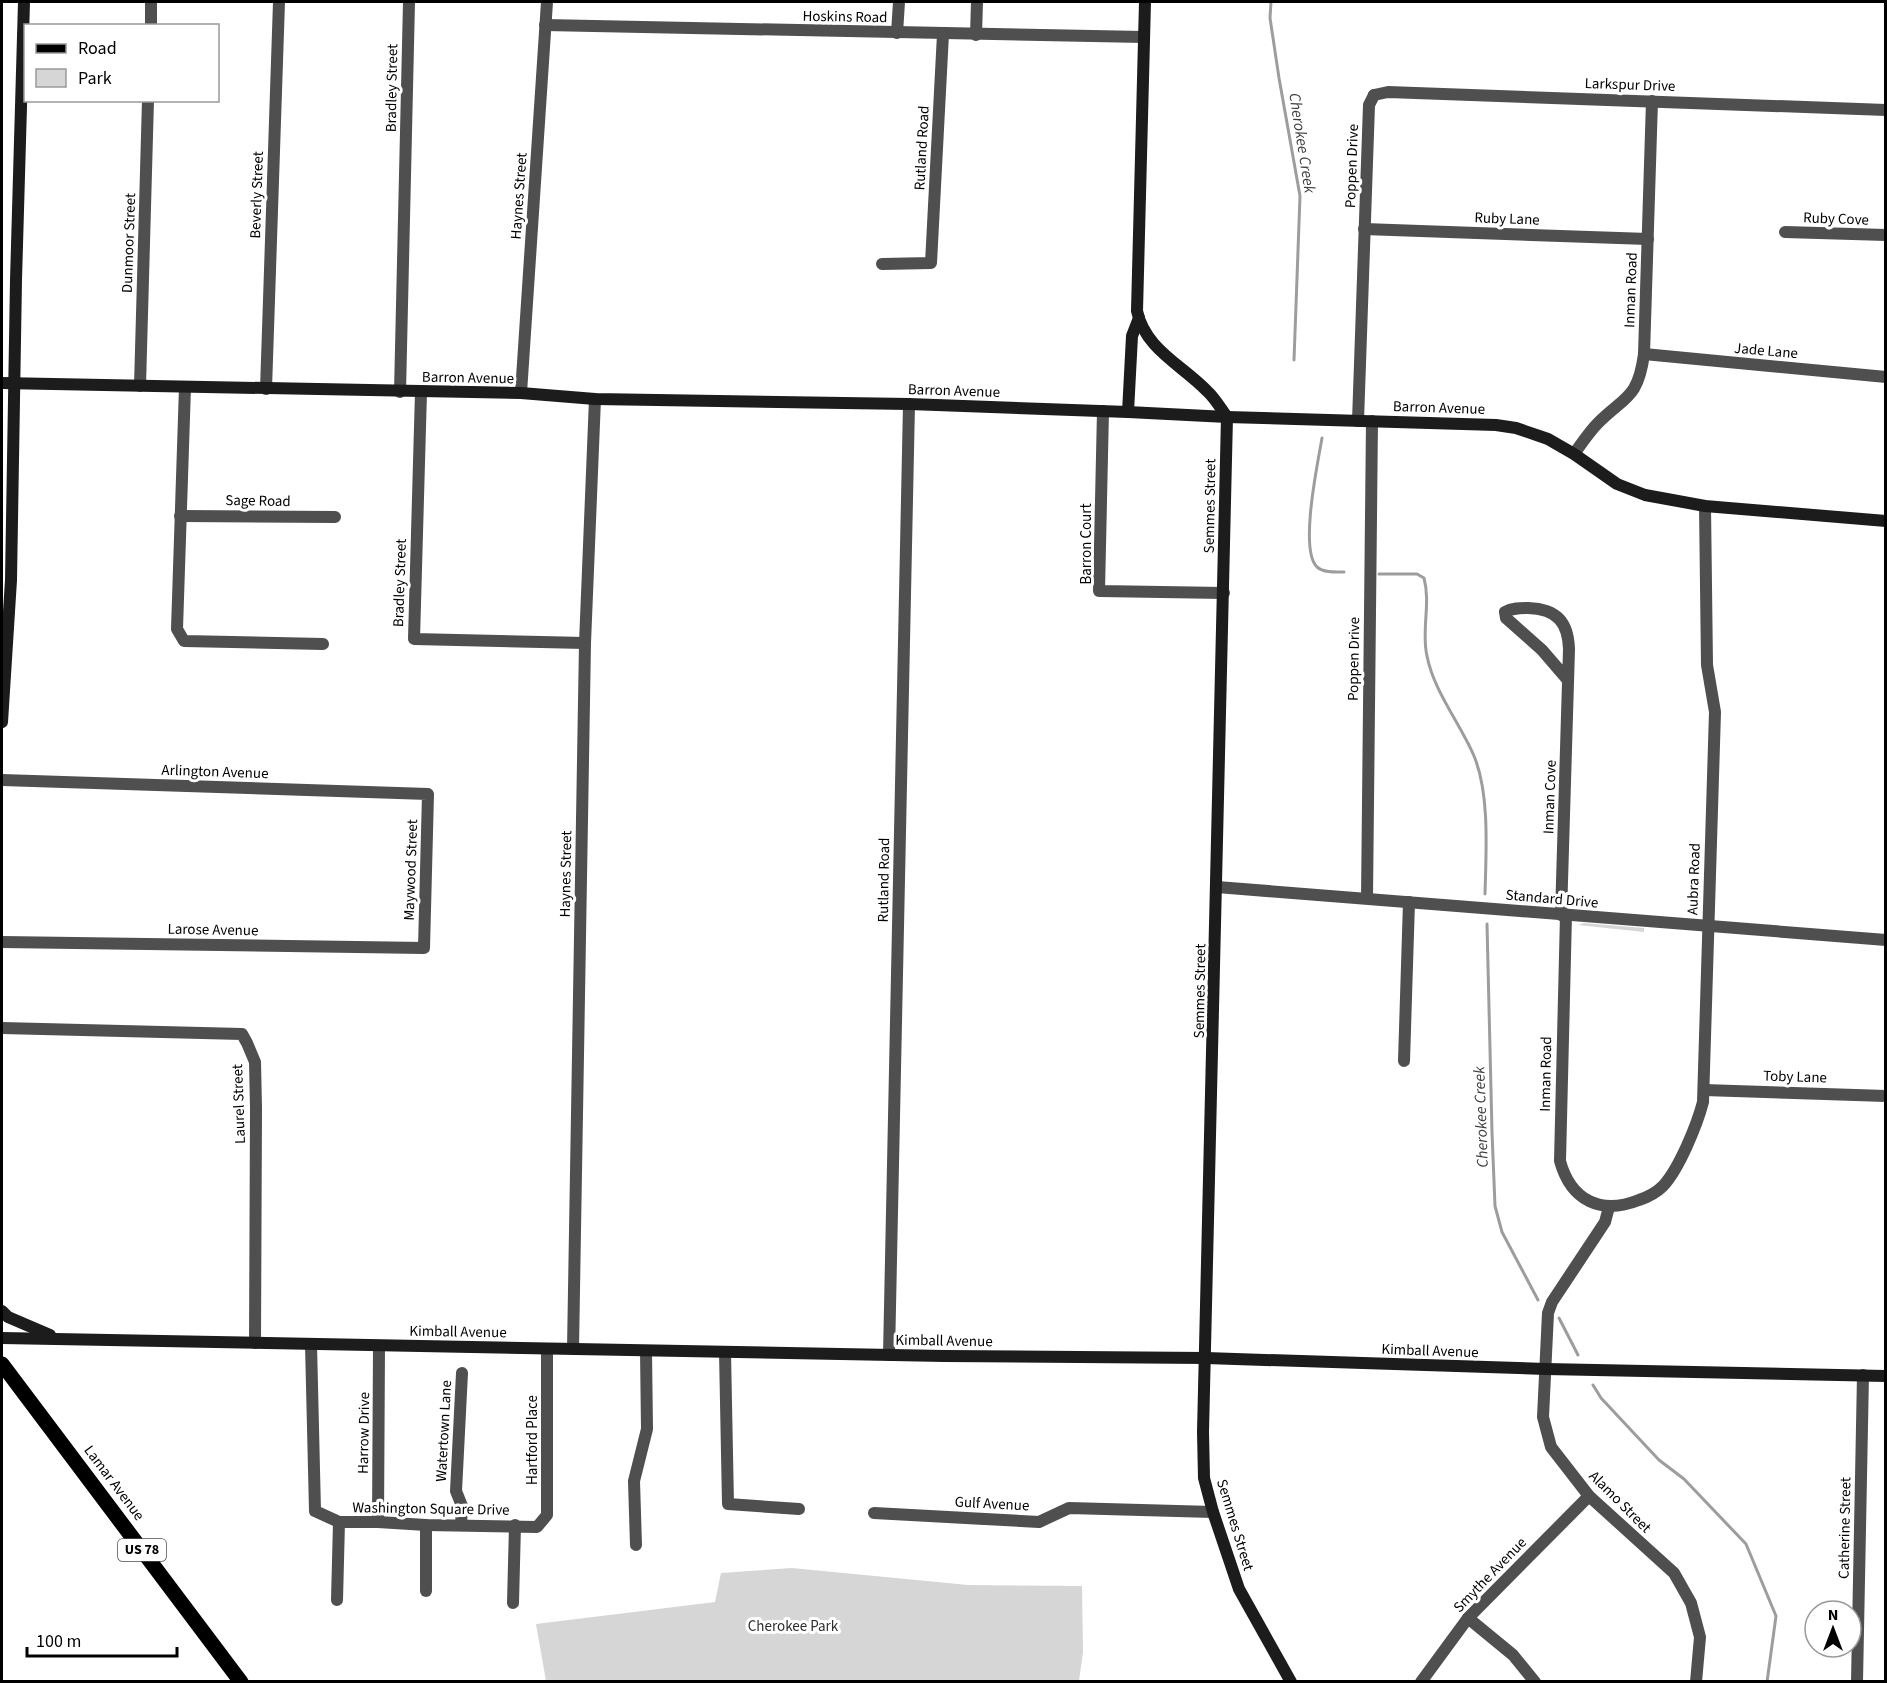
<svg xmlns="http://www.w3.org/2000/svg" width="1887" height="1683" font-family="'Source Sans 3',sans-serif">
<style>
.green{fill:#d6d6d6}
.lines{fill:none;stroke-linecap:round;stroke-linejoin:round}
.stream{stroke:#9d9d9d;stroke-width:3}
.street{stroke:#4f4f4f;stroke-width:12}
.secondary{stroke:#1c1c1c;stroke-width:12}
.primary{stroke:#000;stroke-width:15}
.labels{text-anchor:middle;dominant-baseline:central;stroke-width:6;stroke-linejoin:round;paint-order:stroke}
.shield{fill:#fff;stroke:#4c4c4c;stroke-width:1.5}
.shield-label{font-size:14px;font-weight:bold;fill:#000}
.street-label{font-size:15px;fill:#000;stroke:#fff}
.park-label{font-size:15px;fill:#2d2d2d;stroke:#fff}
.water-label{font-size:16px;font-style:italic;fill:#3e3e3e;stroke:#fff}
</style>
<rect width="100%" height="100%" fill="#fff"/>
<g class="green">
<path d="M1584,923l60,5v4l-66,-7z"/>
<path d="M792,1568l176,17 114,1 1,66 -4,29h-533l-10,-57 179,-22 6,-29z"/>
</g>
<g class="lines">
<g class="stream">
<path d="M1271,2l-1,16 9,60 21,118 -6,164"/>
<path d="M1322,438c-4,24 -23,112 -5,129 7,6 19,5 27,5"/>
<path d="M1379,574h38l7,4c7,26 -3,53 3,78 7,36 33,67 47,100 16,38 12,97 11,138"/>
<path d="M1487,924l5,208 3,74 7,26 36,68"/>
<path d="M1559,1318l19,37"/>
<path d="M1593,1385l8,13 58,62 25,19 62,65 30,72 -9,66"/>
</g>
<g class="street">
<path d="M545,25l598,12"/>
<path d="M151,26v-24"/>
<path d="M897,33l2,-31"/>
<path d="M976,35l1,-33"/>
<path d="M1374,95l14,-3 498,18"/>
<path d="M1364,229l284,10"/>
<path d="M1785,232l101,3"/>
<path d="M882,264l49,-1 12,-229"/>
<path d="M1644,354l242,23"/>
<path d="M140,386l8,-286"/>
<path d="M185,387l-8,242 7,12 139,3"/>
<path d="M266,389l13,-387"/>
<path d="M400,392l9,-390"/>
<path d="M421,392l-7,247 171,4"/>
<path d="M521,393l26,-391"/>
<path d="M1103,411l-4,180 125,2"/>
<path d="M1358,421l11,-316 5,-10"/>
<path d="M1574,454c8,-11 15,-22 24,-31 27,-27 40,-24 46,-69l8,-253"/>
<path d="M180,516l155,1"/>
<path d="M2,780l426,14 -4,154 -422,-6"/>
<path d="M1217,887l669,53"/>
<path d="M1367,898l5,-477"/>
<path d="M1561,915l8,-266c-1,-27 -12,-40 -41,-41 -8,0 -16,0 -23,4l1,6 36,32 25,29"/>
<path d="M1566,915l-6,246c11,40 41,54 79,39 9,-3 17,-7 24,-14 16,-17 34,-61 40,-84l12,-390 -8,-47 -2,-159"/>
<path d="M2,1028l240,6 5,9 8,19 1,46 -1,235"/>
<path d="M1404,1061l5,-159"/>
<path d="M1704,1090l182,6"/>
<path d="M1609,1207l-4,15 -53,80 -4,11 -5,104 8,30 38,49 85,77 17,30 9,34 -4,45"/>
<path d="M311,1344l4,167 24,11h39l48,3 111,2 10,-12v-166"/>
<path d="M573,1349l12,-706 10,-244"/>
<path d="M725,1352l3,152 71,5"/>
<path d="M889,1355l20,-951"/>
<path d="M874,1513l165,9 30,-14 144,4"/>
<path d="M378,1522l1,-176"/>
<path d="M461,1525l1,-19 -6,-15 6,-118"/>
<path d="M636,1545l-2,-64 13,-52 -1,-78"/>
<path d="M426,1591v-66"/>
<path d="M337,1600l2,-78"/>
<path d="M513,1603l2,-78"/>
<path d="M1468,1618l45,37 22,27"/>
<path d="M1421,1682l47,-64 121,-122"/>
<path d="M1857,1682l6,-307"/>
</g>
<g class="secondary">
<path d="M1145,2l-8,309c8,38 45,54 70,80 8,7 14,18 20,26l-24,1015 1,46 9,34 26,77 52,93"/>
<path d="M2,383l519,10 74,6 314,5 219,8 99,5 269,8 20,3 32,11 26,15 43,30 28,11 60,11 181,15"/>
<path d="M1128,412l4,-76 7,-18"/>
<path d="M2,722l9,-142 5,-300 8,-278"/>
<path d="M2,1311l6,6 42,18"/>
<path d="M2,1338l942,18 262,2 340,11 340,7"/>
</g>
<path class="primary" d="M2,1364l239,318"/>
</g>
<g class="labels">
<rect class="shield" x="118" y="1539" width="48" height="22" rx="4.5"/>
<g class="shield-label">
<text x="142" y="1550">US 78</text>
</g>
<g class="street-label">
<text transform="translate(845 17) rotate(1)">Hoskins Road</text>
<text transform="translate(1630 85) rotate(2)">Larkspur Drive</text>
<text transform="translate(392 88) rotate(-89)">Bradley Street</text>
<text transform="translate(922 148) rotate(-87)">Rutland Road</text>
<text transform="translate(1352 166) rotate(-88)">Poppen Drive</text>
<text transform="translate(257 195) rotate(-88)">Beverly Street</text>
<text transform="translate(519 196) rotate(-86)">Haynes Street</text>
<text transform="translate(1507 219) rotate(2)">Ruby Lane</text>
<text transform="translate(1836 219) rotate(2)">Ruby Cove</text>
<text transform="translate(129 243) rotate(-88)">Dunmoor Street</text>
<text transform="translate(1631 290) rotate(-88)">Inman Road</text>
<text transform="translate(1766 351) rotate(5)">Jade Lane</text>
<text transform="translate(468 378) rotate(1)">Barron Avenue</text>
<text transform="translate(954 391) rotate(2)">Barron Avenue</text>
<text transform="translate(1439 408) rotate(2)">Barron Avenue</text>
<text transform="translate(258 501) rotate(1)">Sage Road</text>
<text transform="translate(1210 506) rotate(-89)">Semmes Street</text>
<text transform="translate(1086 544) rotate(-90)">Barron Court</text>
<text transform="translate(400 583) rotate(-88)">Bradley Street</text>
<text transform="translate(1354 659) rotate(-89)">Poppen Drive</text>
<text transform="translate(215 772) rotate(2)">Arlington Avenue</text>
<text transform="translate(1550 797) rotate(-88)">Inman Cove</text>
<text transform="translate(411 870) rotate(-88)">Maywood Street</text>
<text transform="translate(566 874) rotate(-89)">Haynes Street</text>
<text transform="translate(1694 879) rotate(-88)">Aubra Road</text>
<text transform="translate(884 880) rotate(-89)">Rutland Road</text>
<text transform="translate(1552 899) rotate(5)">Standard Drive</text>
<text transform="translate(213 930) rotate(1)">Larose Avenue</text>
<text transform="translate(1200 991) rotate(-89)">Semmes Street</text>
<text transform="translate(1546 1074) rotate(-89)">Inman Road</text>
<text transform="translate(1795 1077) rotate(2)">Toby Lane</text>
<text transform="translate(239 1104) rotate(-92)">Laurel Street</text>
<text transform="translate(458 1332) rotate(1)">Kimball Avenue</text>
<text transform="translate(944 1341) rotate(1)">Kimball Avenue</text>
<text transform="translate(1430 1351) rotate(2)">Kimball Avenue</text>
<text transform="translate(444 1431) rotate(-87)">Watertown Lane</text>
<text transform="translate(364 1433) rotate(-89)">Harrow Drive</text>
<text transform="translate(532 1440) rotate(-90)">Hartford Place</text>
<text transform="translate(114 1483) rotate(53)">Lamar Avenue</text>
<text transform="translate(1620 1502) rotate(45)">Alamo Street</text>
<text transform="translate(992 1504) rotate(3)">Gulf Avenue</text>
<text transform="translate(431 1509) rotate(1)">Washington Square Drive</text>
<text transform="translate(1235 1525) rotate(73)">Semmes Street</text>
<text transform="translate(1845 1528) rotate(-89)">Catherine Street</text>
<text transform="translate(1490 1575) rotate(-46)">Smythe Avenue</text>
</g>
<g class="park-label">
<text x="793" y="1626">Cherokee Park</text>
</g>
<g class="water-label">
<text transform="translate(1302 143) rotate(81)">Cherokee Creek</text>
<text transform="translate(1481 1117) rotate(-92)">Cherokee Creek</text>
</g>
</g>
<rect width="1887" height="1683" fill="none" stroke="#000000" stroke-width="6"/>
<rect x="24" y="24" width="195" height="78" fill="#ffffff" stroke="#999999" stroke-width="1.5"/>
<rect x="36" y="44" width="30" height="9" fill="#000000" stroke="#999999" stroke-width="1.5"/>
<text x="78" y="54" font-size="18" fill="#000000">Road</text>
<rect x="36" y="69" width="30" height="18" fill="#d6d6d6" stroke="#999999" stroke-width="1.5"/>
<text x="78" y="84" font-size="18" fill="#000000">Park</text>
<g transform="translate(1833 1629)"><circle r="28" fill="#ffffff" stroke="#999999" stroke-width="1.5"/>
<path d="M0-4.5L10 22L0 15L-10 22Z" fill="#000000"/>
<text y="-9" font-size="16" font-weight="bold" text-anchor="middle" fill="#000000">N</text>
</g>
<path d="M27 1647v9h150v-9" fill="none" stroke="#000000" stroke-width="3"/>
<text x="36" y="1647" font-size="18" fill="#000000" stroke="#ffffff" stroke-width="4.5" paint-order="stroke">100 m</text>
</svg>
